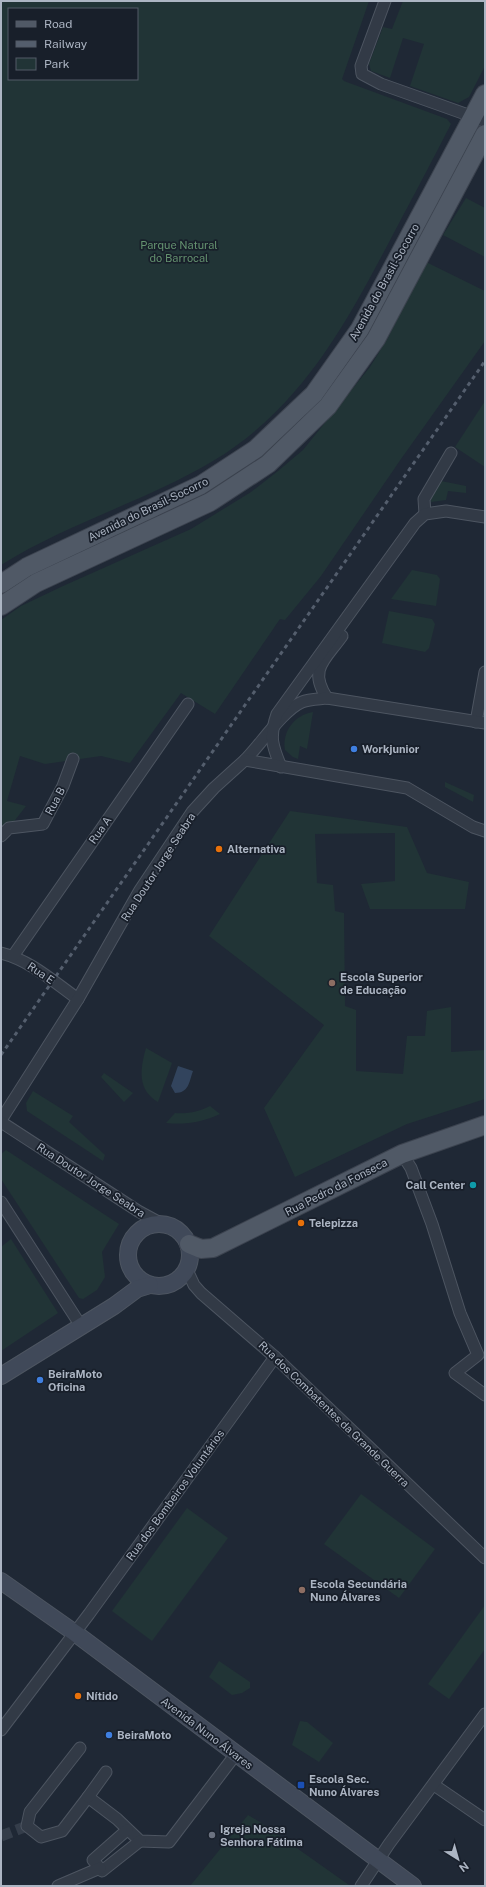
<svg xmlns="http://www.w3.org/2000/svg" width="486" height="1887" font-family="'Public Sans',sans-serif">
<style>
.green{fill:#213436;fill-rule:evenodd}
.water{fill:#32445d}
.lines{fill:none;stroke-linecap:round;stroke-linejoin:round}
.street-tunnel{stroke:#343d4a;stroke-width:11;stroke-dasharray:11 5.5;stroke-linecap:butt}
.street-casing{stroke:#4d5561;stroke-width:13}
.secondary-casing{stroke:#4d5561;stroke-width:18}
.primary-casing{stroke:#3c434f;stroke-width:20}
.street{stroke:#323a46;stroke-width:11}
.secondary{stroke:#404959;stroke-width:16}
.primary{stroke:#505966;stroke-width:18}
.rail{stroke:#545e6d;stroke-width:3;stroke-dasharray:4 4;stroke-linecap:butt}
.shop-dot{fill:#3f7fe0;stroke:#181f2a;stroke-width:1.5}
.food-dot{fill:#e8710a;stroke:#181f2a;stroke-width:1.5}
.education-dot{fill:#8d6e63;stroke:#181f2a;stroke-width:1.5}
.culture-dot{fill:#0f9aa8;stroke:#181f2a;stroke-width:1.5}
.transit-dot{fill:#1a4fb4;stroke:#181f2a;stroke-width:1.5}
.worship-dot{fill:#6b7280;stroke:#181f2a;stroke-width:1.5}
.labels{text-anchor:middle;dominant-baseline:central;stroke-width:3.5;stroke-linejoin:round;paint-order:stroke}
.park-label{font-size:11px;fill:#64926f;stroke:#181f2a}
.street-label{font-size:11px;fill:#acb5c3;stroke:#181f2a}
.poi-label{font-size:11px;font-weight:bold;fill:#acb5c3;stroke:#181f2a;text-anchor:start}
</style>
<rect width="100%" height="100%" fill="#1f2835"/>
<g class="green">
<path d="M1,1h368l-27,78 2,2 103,38 4,5c-21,41 -43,82 -64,122 -45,85 -89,164 -174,215 -67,40 -145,62 -212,104zM9,9h128v70h-128z"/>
<path d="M403,1h82v65l-16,31 -11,6 -48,-17 14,-42 -21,-6 -13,40 -19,-7 -2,-7 14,-37 9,2z"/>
<path d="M466,198l19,10v49l-42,-22z"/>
<path d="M426,262l59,29v50l-84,118 -80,117 -36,44 -5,-1 -65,95 -34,-21 -51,70 -29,-7 -56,8 -25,-8 -13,45 19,5 -17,22 -8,-1v-207l20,-14 42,-20 128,-57 60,-37 27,-21 25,-21 67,-83 19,-31z"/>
<path d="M485,401v66l-30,-20z"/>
<path d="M441,481l25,5v7l-18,-2 -2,9 -15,2v-6z"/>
<path d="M412,570l25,5 3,4 -4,27 -45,-7z"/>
<path d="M389,611l43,8 3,5 -6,24 -4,4 -43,-9z"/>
<path d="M313,712l-6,37 -7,-3 -2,13 -5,-2 -8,-7c-3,-18 9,-35 28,-38z"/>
<path d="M445,782l29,13 -1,7 -28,-15z"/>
<path d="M290,811l117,16 20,46 42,9 -4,27h-95l-9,-25 34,-3v-48l-80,1 2,49 16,2 2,26 9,2 1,93 11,4v61l47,3 4,-38h18l2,-25 24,-4v45l34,-2v49l-78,25 -112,53 -31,-69 60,-83 -115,-89z"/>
<path d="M146,1048l26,15 -14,39c-21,-12 -18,-33 -12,-54z"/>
<path d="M104,1073l29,20 -9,9 -23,-25z"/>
<path d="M33,1091l40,25 -4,6 36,33 -2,6 -76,-50 -1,-8z"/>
<path d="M210,1106l10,8c-17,8 -34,11 -54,9l9,-10c13,1 23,-1 35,-7z"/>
<path d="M6,1150l113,74 -17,28 3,25 -8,13 -14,9 -4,-1 -78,-119v-25z"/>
<path d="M11,1239l47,74 -57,38v-104z"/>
<path d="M361,1494l74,55 -36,49 -75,-54z"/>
<path d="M187,1508l41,30 -76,103 -40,-30z"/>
<path d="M485,1605v44l-36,50 -21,-15z"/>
<path d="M219,1661l31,21v6l-8,5 -10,2 -23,-18z"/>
<path d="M300,1721l7,1 26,21 -14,19 -27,-17z"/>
<path d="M248,1815l12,7 89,63 -1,1h-158z"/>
</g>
<path class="water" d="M178,1066l15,5c-4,11 -4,22 -18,22l-4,-7z"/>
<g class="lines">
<path class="street-tunnel" d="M1,1836l26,-10"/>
<g class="street-casing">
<g id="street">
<path d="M385,1l-24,65 1,8 19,10 104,37"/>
<path d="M425,514l-1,-15 27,-46"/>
<path d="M327,698c-19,-29 -2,-38 15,-62"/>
<path d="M476,722l9,-50"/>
<path d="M245,760c16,-16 38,-50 57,-58 7,-3 17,-3 25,-4l158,25"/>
<path d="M281,767c-9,-22 -12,-30 -4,-53l138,-191 10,-9 21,-3 39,6"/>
<path d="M1,836l8,-8 34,-4 20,-38 10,-27"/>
<path d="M1,953c29,7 53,29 77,46"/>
<path d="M13,956l175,-252"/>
<path d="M1,1120l77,-121 62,-109 52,-78 22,-24 31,-28 162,28 66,39 12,4"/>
<path d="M1,1122l137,89 24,13"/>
<path d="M402,1154l9,14 21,56 28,89 18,42 -23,18 30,22"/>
<path d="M1,1202l80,124"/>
<path d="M187,1270l7,15 7,8 74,64 210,201"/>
<path d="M1,1730l88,-116 186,-257"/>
<path d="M80,1748l-50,64 -3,14 14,11 21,-6 26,-34 29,22 23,22 29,1 67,-88"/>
<path d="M434,1785l51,35"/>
<path d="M88,1797l18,-25"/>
<path d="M127,1830l-34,30 9,11 38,-30"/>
<path d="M58,1886l42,-18"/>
<path d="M361,1886l28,-42 96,-130"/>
</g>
</g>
<g class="secondary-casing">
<g id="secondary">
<circle cx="159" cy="1255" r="31"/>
<path d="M1,1376l113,-70 23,-17 13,-4"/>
<path d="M1,1581l74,52 338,253"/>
</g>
</g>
<g class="primary-casing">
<g id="primary">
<path d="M1,584l26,-17 174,-82 55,-36 58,-55 46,-65 125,-235"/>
<path d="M1,606l35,-23 174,-81 58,-38 60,-58 48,-67 109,-205"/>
<path d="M189,1244l12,5 12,-1 189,-94 83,-29"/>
</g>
</g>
<use href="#street" class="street"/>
<use href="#secondary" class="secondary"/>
<use href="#primary" class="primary"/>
<path class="rail" d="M1,1055l484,-694"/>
</g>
<g class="shop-dot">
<circle cx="354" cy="749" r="4"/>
<circle cx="40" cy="1380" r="4"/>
<circle cx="109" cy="1735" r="4"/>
</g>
<g class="food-dot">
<circle cx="219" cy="849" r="4"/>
<circle cx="301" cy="1223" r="4"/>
<circle cx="78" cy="1696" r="4"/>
</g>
<g class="education-dot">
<circle cx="332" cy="983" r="4"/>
<circle cx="302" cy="1590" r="4"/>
</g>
<circle class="culture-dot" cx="473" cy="1185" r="4"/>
<rect class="transit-dot" x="297" y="1781" width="8" height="8" rx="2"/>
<circle class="worship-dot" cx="212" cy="1835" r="4"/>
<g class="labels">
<g class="park-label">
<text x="179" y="245">Parque Natural<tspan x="179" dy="13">do Barrocal</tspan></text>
</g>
<g class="street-label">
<text transform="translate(384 282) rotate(-61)">Avenida do Brasil-Socorro</text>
<text transform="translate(148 509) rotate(-26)">Avenida do Brasil-Socorro</text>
<text transform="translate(55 801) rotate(-62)">Rua B</text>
<text transform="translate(100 830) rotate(-55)">Rua A</text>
<text transform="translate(158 867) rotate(-57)">Rua Doutor Jorge Seabra</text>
<text transform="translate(41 973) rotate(34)">Rua E</text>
<text transform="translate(91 1180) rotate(33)">Rua Doutor Jorge Seabra</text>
<text transform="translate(336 1187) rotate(-27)">Rua Pedro da Fonseca</text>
<text transform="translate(334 1414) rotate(44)">Rua dos Combatentes da Grande Guerra</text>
<text transform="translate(175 1495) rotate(-54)">Rua dos Bombeiros Voluntários</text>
<text transform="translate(207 1733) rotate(37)">Avenida Nuno Álvares</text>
</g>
<g class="poi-label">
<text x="362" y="749">Workjunior</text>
<text x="227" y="849">Alternativa</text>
<text x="340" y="977">Escola Superior<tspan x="340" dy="13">de Educação</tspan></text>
<text x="465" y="1185" text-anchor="end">Call Center</text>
<text x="309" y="1223">Telepizza</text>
<text x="48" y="1374">BeiraMoto<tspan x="48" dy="13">Oficina</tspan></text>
<text x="310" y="1584">Escola Secundária<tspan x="310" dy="13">Nuno Álvares</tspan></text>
<text x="86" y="1696">Nítido</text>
<text x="117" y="1735">BeiraMoto</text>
<text x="309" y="1779">Escola Sec.<tspan x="309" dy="13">Nuno Álvares</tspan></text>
<text x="220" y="1829">Igreja Nossa<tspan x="220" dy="13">Senhora Fátima</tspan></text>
</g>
</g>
<rect width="486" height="1887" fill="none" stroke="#acb5c3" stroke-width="4"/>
<rect x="8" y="8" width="130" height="72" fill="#181f2a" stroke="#535b67"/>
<rect x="16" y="21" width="20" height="6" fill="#505966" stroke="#535b67"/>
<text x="44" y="28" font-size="12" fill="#acb5c3">Road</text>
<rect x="16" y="41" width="20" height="6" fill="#545e6d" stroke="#535b67"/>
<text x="44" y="48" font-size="12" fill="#acb5c3">Railway</text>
<rect x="16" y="58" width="20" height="12" fill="#213436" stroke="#535b67"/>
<text x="44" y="68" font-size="12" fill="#acb5c3">Park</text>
<g transform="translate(458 1859) rotate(143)" stroke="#181f2a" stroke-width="3" paint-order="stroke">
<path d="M0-3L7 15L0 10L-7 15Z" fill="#acb5c3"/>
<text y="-6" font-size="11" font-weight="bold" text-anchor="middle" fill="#acb5c3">N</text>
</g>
</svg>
